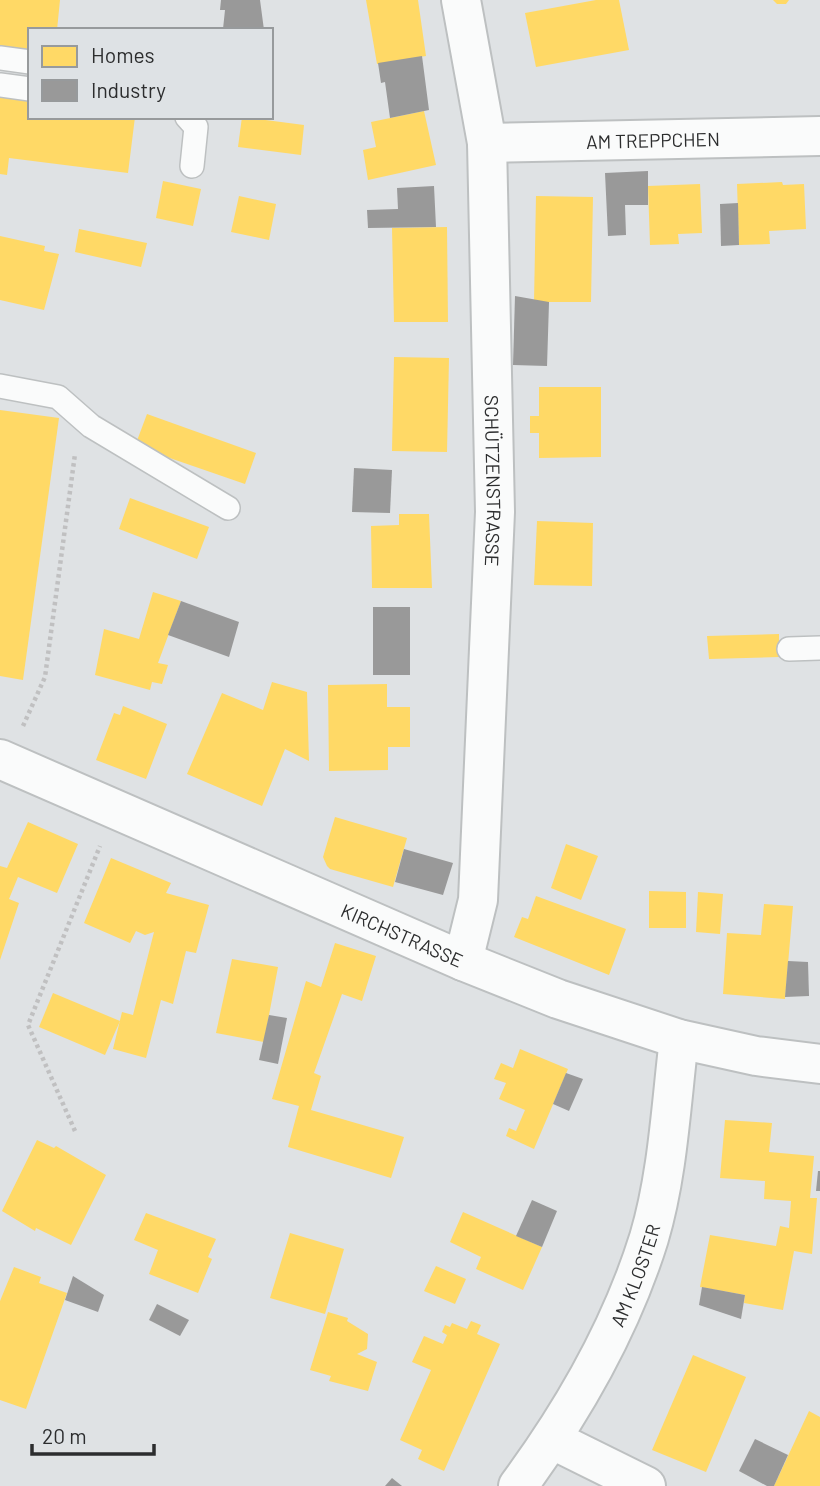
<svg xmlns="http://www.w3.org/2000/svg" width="820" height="1486" font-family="Barlow,sans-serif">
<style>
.homes{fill:#ffd966}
.industry{fill:#999}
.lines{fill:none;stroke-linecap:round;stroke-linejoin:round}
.lane-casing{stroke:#bdc0c1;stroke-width:26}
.street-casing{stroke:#bdc0c1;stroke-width:42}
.secondary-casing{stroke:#bdc0c1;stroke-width:42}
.path{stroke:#c0c0c1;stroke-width:4.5;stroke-dasharray:3.5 3.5;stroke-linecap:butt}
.lane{stroke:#fafbfb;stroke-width:23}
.street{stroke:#fafbfb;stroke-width:38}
.secondary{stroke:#fafbfb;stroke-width:38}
.labels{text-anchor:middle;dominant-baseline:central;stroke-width:7;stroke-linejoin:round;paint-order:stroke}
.street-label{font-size:19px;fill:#2c2d2e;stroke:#dee2e5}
</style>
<rect width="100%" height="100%" fill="#dfe2e4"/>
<g class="homes">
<path d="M0,0h60l-3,30h-27v22l-30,-3z"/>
<path d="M366,0h52l8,56 -49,8z"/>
<path d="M596,0h23l10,50 -93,17 -11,-54z"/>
<path d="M773,0h16l-3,4h-9z"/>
<path d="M0,96l30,4v17h105l-7,56 -119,-15 -2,17 -7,-1z"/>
<path d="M424,111l12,54 -68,15 -5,-30 13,-3 -5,-25z"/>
<path d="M242,117l62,8 -3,30 -63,-8z"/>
<path d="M163,181l38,8 -8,37 -37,-8z"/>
<path d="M782,182l1,3 21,-1 2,45 -37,2 1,13 -31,1 -2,-61z"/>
<path d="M700,184l2,49 -24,1 1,10 -29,1 -2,-59z"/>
<path d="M239,196l37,8 -7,36 -38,-8z"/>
<path d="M536,196l57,1 -2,105h-57z"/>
<path d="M447,227l1,95h-54l-2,-94z"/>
<path d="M79,229l68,14 -6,24 -66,-15z"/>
<path d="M0,236l45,10 -1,5 15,3 -15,56 -44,-10z"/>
<path d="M394,357l55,1 -2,94 -55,-1z"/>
<path d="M539,387h62v70l-62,1v-25h-9v-17h9z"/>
<path d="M0,410l59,8 -36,262 -23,-4z"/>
<path d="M147,414l109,39 -11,31 -110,-38z"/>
<path d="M130,498l79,29 -12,32 -78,-30z"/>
<path d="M399,514h30l3,74h-60l-1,-62 28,-1z"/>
<path d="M537,521l56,2 -1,63 -58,-1z"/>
<path d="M153,592l28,9 -23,62 10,2 -6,19 -10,-2 -2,8 -55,-15 9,-46 35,10z"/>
<path d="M779,634v23l-70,2 -2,-23z"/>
<path d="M272,682l35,10 2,69 -24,-12 -23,57 -75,-32 35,-81 41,17z"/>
<path d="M387,684v23h23v40h-22v23l-59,1 -1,-86z"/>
<path d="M123,706l44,18 -21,55 -50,-19 18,-47 6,2z"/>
<path d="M335,817l72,21 -14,49 -63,-18 -3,-3 -4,-9z"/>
<path d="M28,822l50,22 -21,49 -39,-16 -9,22 10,4 -19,57v-94l7,2z"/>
<path d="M566,844l32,12 -17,44 -30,-12z"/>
<path d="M111,858l60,25 -5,10 43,12 -13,48 -10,-2 -13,53 -12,-4 -15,58 -33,-9 9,-37 11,3 21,-83 -9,3 -9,-4 -6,12 -46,-20z"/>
<path d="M649,891l37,1v36h-37z"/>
<path d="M698,892l25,2 -3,40 -24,-2z"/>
<path d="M536,896l90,33 -17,46 -95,-38 8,-20 6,2z"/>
<path d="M764,904l29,2 -8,93 -62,-5 4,-61 34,2z"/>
<path d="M335,943l41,13 -14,45 -20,-7 -28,79 7,3 -10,34 93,27 -13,41 -103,-31 11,-41 -27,-7 34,-118 15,6z"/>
<path d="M232,959l46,8 -14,75 -48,-9z"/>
<path d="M53,993l67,28 -15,34 -66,-28z"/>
<path d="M520,1049l48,20 -34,80 -28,-13 3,-8 7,3 9,-21 -26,-11 7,-16 -12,-4 7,-16 12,5z"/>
<path d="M725,1120l47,3 -3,29 45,4 -4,42h7l-5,56 -18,-3 -11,59 -39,-7 1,-8 -45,-8 10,-52 66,11 4,-20 9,2 2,-27 -27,-2 1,-18 -45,-3z"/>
<path d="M37,1140l17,8 2,-2 50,29 -35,70 -35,-17 -1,3 -33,-20z"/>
<path d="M463,1212l79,35 -19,43 -47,-21 5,-12 -31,-15z"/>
<path d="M146,1213l70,26 -8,18 4,2 -14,34 -49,-19 9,-24 -24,-10z"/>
<path d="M290,1233l54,16 -19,65 -55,-16z"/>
<path d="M436,1266l30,13 -11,25 -31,-13z"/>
<path d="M14,1267l27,10 -2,6 28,10 -41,116 -26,-9v-99z"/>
<path d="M328,1312l20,6 -1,3 21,13 -1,15 -10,5 20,8 -9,29 -39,-10 2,-5 -21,-6z"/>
<path d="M471,1321l10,4 -4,9 23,10 -56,127 -26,-12 4,-9 -22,-10 31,-70 -19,-8 12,-26 19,8 4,-9 -5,-3 3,-7 5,2 2,-4 15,6z"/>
<path d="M693,1355l53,22 -40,95 -54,-22z"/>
<path d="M809,1411l11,6v69h-46z"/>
</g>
<g class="industry">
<path d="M221,0h39l4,30 -41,-1 2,-19h-5z"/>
<path d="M422,56l7,54 -39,8 -5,-36 -4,1 -3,-20z"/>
<path d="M648,171v34h-23l1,30 -18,1 -3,-63z"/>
<path d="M434,186l2,41 -68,1 -1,-18 31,-1 -1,-21z"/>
<path d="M738,203l1,42 -18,1 -1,-42z"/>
<path d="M515,296l34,6 -2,64 -34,-1z"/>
<path d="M354,468l38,2 -2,43 -38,-1z"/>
<path d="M181,601l58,21 -10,35 -61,-22z"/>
<rect x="373" y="607" width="37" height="68"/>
<path d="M404,849l49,14 -10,32 -48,-13z"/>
<path d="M788,961l20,1 1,34 -24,1z"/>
<path d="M269,1015l18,3 -9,46 -19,-4z"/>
<path d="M566,1073l17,6 -14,32 -16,-7z"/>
<path d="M818,1171h2v20h-4z"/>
<path d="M532,1200l25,11 -15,36 -26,-11z"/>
<path d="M73,1276l31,19 -6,17 -33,-12z"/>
<path d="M702,1287l43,8 -4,24 -42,-14z"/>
<path d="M157,1304l32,16 -9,16 -31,-16z"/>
<path d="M755,1439l33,16 -14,31h-7l-28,-15z"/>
<path d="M392,1478l10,8h-17z"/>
</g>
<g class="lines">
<g class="lane-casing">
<g id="lane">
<path d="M0,58l30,4"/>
<path d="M0,85l30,4"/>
<path d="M187,117l9,10 -4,39"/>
<path d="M0,386l58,11 33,29 137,82"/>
<path d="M789,649l31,-1"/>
</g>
</g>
<g class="street-casing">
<g id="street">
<path id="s1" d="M461,0l26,143 8,369 -17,388 -15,61"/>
<path id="s2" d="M487,143l333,-7"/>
<path d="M553,1440l93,46"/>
<path id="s3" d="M518,1486c56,-76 103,-158 131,-248 19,-64 22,-133 30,-199"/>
</g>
</g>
<g class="secondary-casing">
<g id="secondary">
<path id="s4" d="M0,759l463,202 95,38 121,40 77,17 64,8"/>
</g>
</g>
<g class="path">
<path d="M23,726l22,-49 30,-223"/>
<path d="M75,1131l-47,-106 72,-179"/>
</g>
<use href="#lane" class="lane"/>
<use href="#street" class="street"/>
<use href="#secondary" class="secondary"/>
</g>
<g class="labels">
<g class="street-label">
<text stroke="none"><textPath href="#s2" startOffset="166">AM TREPPCHEN</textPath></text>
<text stroke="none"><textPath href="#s1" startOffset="483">SCHÜTZENSTRASSE</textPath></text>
<text stroke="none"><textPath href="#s4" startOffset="439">KIRCHSTRASSE</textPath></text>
<text stroke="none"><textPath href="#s3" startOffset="242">AM KLOSTER</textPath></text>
</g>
</g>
<rect x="28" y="28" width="245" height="91" fill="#dee2e5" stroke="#979a9c" stroke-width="2"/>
<rect x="42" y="46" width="35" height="21" fill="#ffd966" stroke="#979a9c" stroke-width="2"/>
<text x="91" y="63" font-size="21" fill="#2c2d2e">Homes</text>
<rect x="42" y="80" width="35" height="21" fill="#999999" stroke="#979a9c" stroke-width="2"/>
<text x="91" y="98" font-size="21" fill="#2c2d2e">Industry</text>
<path d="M32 1444v10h122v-10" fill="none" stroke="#2c2d2e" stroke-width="3.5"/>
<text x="42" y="1444" font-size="21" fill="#2c2d2e" stroke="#dee2e5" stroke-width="5" paint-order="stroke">20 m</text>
</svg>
